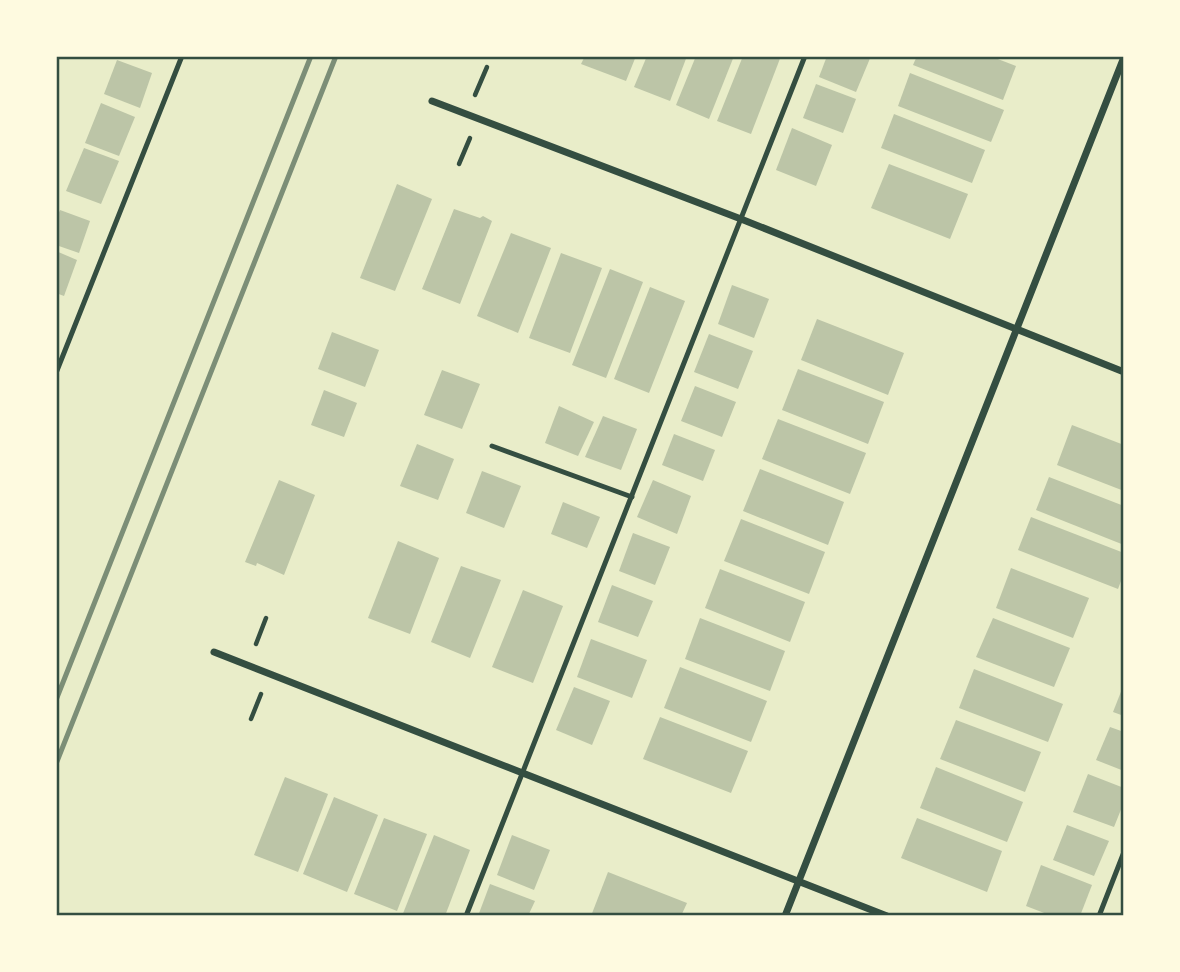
<svg xmlns="http://www.w3.org/2000/svg" width="1180" height="972" font-family="'DejaVu Sans',sans-serif">
<style>
.building{fill:#bcc5a7}
.lines{fill:none;stroke-linecap:round;stroke-linejoin:round}
.path{stroke:#344e41;stroke-width:4.5}
.service{stroke:#344e41;stroke-width:5}
.minor{stroke:#344e41;stroke-width:7}
.rail{stroke:#7c8e77;stroke-width:5}
.neatline{fill:none;stroke:#344e41;stroke-width:2.5}
</style>
<rect width="100%" height="100%" fill="#e9edc9"/>
<g class="building">
<path d="M585,56h51l-10,25 -45,-17z"/>
<path d="M647,56h40l-17,45 -36,-14z"/>
<path d="M696,56h38l-25,63 -33,-14z"/>
<path d="M743,56h38l-30,78 -34,-13z"/>
<path d="M827,56h44l-15,36 -37,-15z"/>
<path d="M917,56h73l26,10 -13,34 -90,-35z"/>
<path d="M117,60l35,13 -12,35 -36,-14z"/>
<path d="M910,73l94,37 -13,32 -93,-36z"/>
<path d="M816,84l40,15 -13,34 -40,-15z"/>
<path d="M101,103l34,14 -16,39 -34,-13z"/>
<path d="M894,114l91,36 -13,33 -91,-35z"/>
<path d="M792,128l40,17 -16,41 -40,-16z"/>
<path d="M84,148l35,13 -18,43 -35,-13z"/>
<path d="M889,164l79,30 -18,45 -79,-31z"/>
<path d="M397,184l35,15 -37,92 -35,-13z"/>
<path d="M454,209l26,9 3,-2 9,5 -32,83 -38,-15z"/>
<path d="M60,210l30,11 -11,32 -23,-8v-25z"/>
<path d="M511,233l40,15 -33,85 -41,-17z"/>
<path d="M56,251l21,9 -13,36 -8,-3z"/>
<path d="M561,253l41,15 -32,85 -41,-15z"/>
<path d="M610,269l33,13 -37,96 -34,-13z"/>
<path d="M732,285l37,14 -15,39 -36,-14z"/>
<path d="M650,287l35,14 -36,92 -35,-14z"/>
<path d="M817,319l87,34 -16,42 -87,-35z"/>
<path d="M332,332l47,18 -14,37 -47,-18z"/>
<path d="M709,334l44,17 -15,38 -44,-17z"/>
<path d="M798,369l86,33 -16,42 -86,-34z"/>
<path d="M442,370l38,14 -18,45 -38,-14z"/>
<path d="M695,386l41,16 -14,35 -41,-16z"/>
<path d="M324,390l33,13 -13,34 -33,-12z"/>
<path d="M559,406l35,16 -16,34 -33,-13z"/>
<path d="M603,416l34,13 -16,41 -36,-13z"/>
<path d="M778,419l88,34 -16,41 -88,-35z"/>
<path d="M1072,425l52,20v46l-67,-26z"/>
<path d="M674,434l41,16 -12,31 -41,-16z"/>
<path d="M417,444l37,15 -16,41 -38,-14z"/>
<path d="M760,469l84,33 -16,43 -85,-34z"/>
<path d="M482,471l39,15 -17,42 -38,-15z"/>
<path d="M1049,477l75,29v39l-88,-35z"/>
<path d="M279,480l36,15 -31,80 -27,-12 -1,3 -11,-4z"/>
<path d="M653,480l38,16 -14,38 -40,-17z"/>
<path d="M563,502l37,15 -13,31 -36,-14z"/>
<path d="M1031,517l93,36v20l-6,16 -100,-39z"/>
<path d="M741,519l84,33 -16,42 -85,-33z"/>
<path d="M633,533l37,14 -15,38 -36,-14z"/>
<path d="M398,541l41,17 -29,76 -42,-16z"/>
<path d="M461,566l40,14 -31,78 -39,-16z"/>
<path d="M1011,568l78,30 -16,40 -77,-30z"/>
<path d="M720,569l85,33 -15,40 -85,-34z"/>
<path d="M612,585l41,16 -15,36 -40,-15z"/>
<path d="M523,590l40,16 -30,77 -41,-16z"/>
<path d="M700,618l85,33 -15,40 -85,-32z"/>
<path d="M993,618l77,30 -16,39 -78,-30z"/>
<path d="M591,639l56,21 -15,38 -55,-21z"/>
<path d="M680,667l87,34 -16,41 -87,-34z"/>
<path d="M974,669l89,35 -15,38 -89,-34z"/>
<path d="M1124,684v32l-11,-4z"/>
<path d="M574,687l36,14 -18,44 -36,-15z"/>
<path d="M660,717l88,34 -17,42 -88,-34z"/>
<path d="M956,720l85,32 -16,40 -85,-33z"/>
<path d="M1110,727l14,5v39l-28,-11z"/>
<path d="M936,767l87,35 -16,40 -87,-34z"/>
<path d="M1088,774l36,14v14l-10,25 -41,-15z"/>
<path d="M285,777l43,17 -30,78 -44,-17z"/>
<path d="M334,797l44,18 -31,77 -44,-18z"/>
<path d="M384,818l43,16 -30,77 -43,-17z"/>
<path d="M917,818l85,33 -15,41 -86,-34z"/>
<path d="M1067,825l42,16 -15,35 -41,-16z"/>
<path d="M434,835l36,15 -25,66h-43z"/>
<path d="M512,835l38,15 -16,40 -37,-15z"/>
<path d="M1041,865l51,20 -12,31h-28l-26,-10z"/>
<path d="M608,872l79,31 -6,13h-90z"/>
<path d="M490,884l45,17 -7,15h-50z"/>
</g>
<g class="lines">
<g class="path">
<path d="M475,95l12,-28"/>
<path d="M459,164l11,-26"/>
<path d="M256,644l10,-26"/>
<path d="M251,719l10,-25"/>
</g>
<g class="service">
<path d="M56,373l126,-317"/>
<path d="M492,446l140,51"/>
<path d="M466,916l339,-860"/>
<path d="M1099,916l25,-64"/>
</g>
<g class="minor">
<path d="M432,101l309,118 383,153"/>
<path d="M214,652l673,264"/>
<path d="M785,916l339,-859"/>
</g>
<g class="rail">
<path d="M56,700l255,-644"/>
<path d="M56,764l280,-708"/>
</g>
</g>
<rect width="1180" height="972" fill="none" stroke="#fefae0" stroke-width="116"/>
<rect x="58" y="58" width="1064" height="856" class="neatline"/>
</svg>
